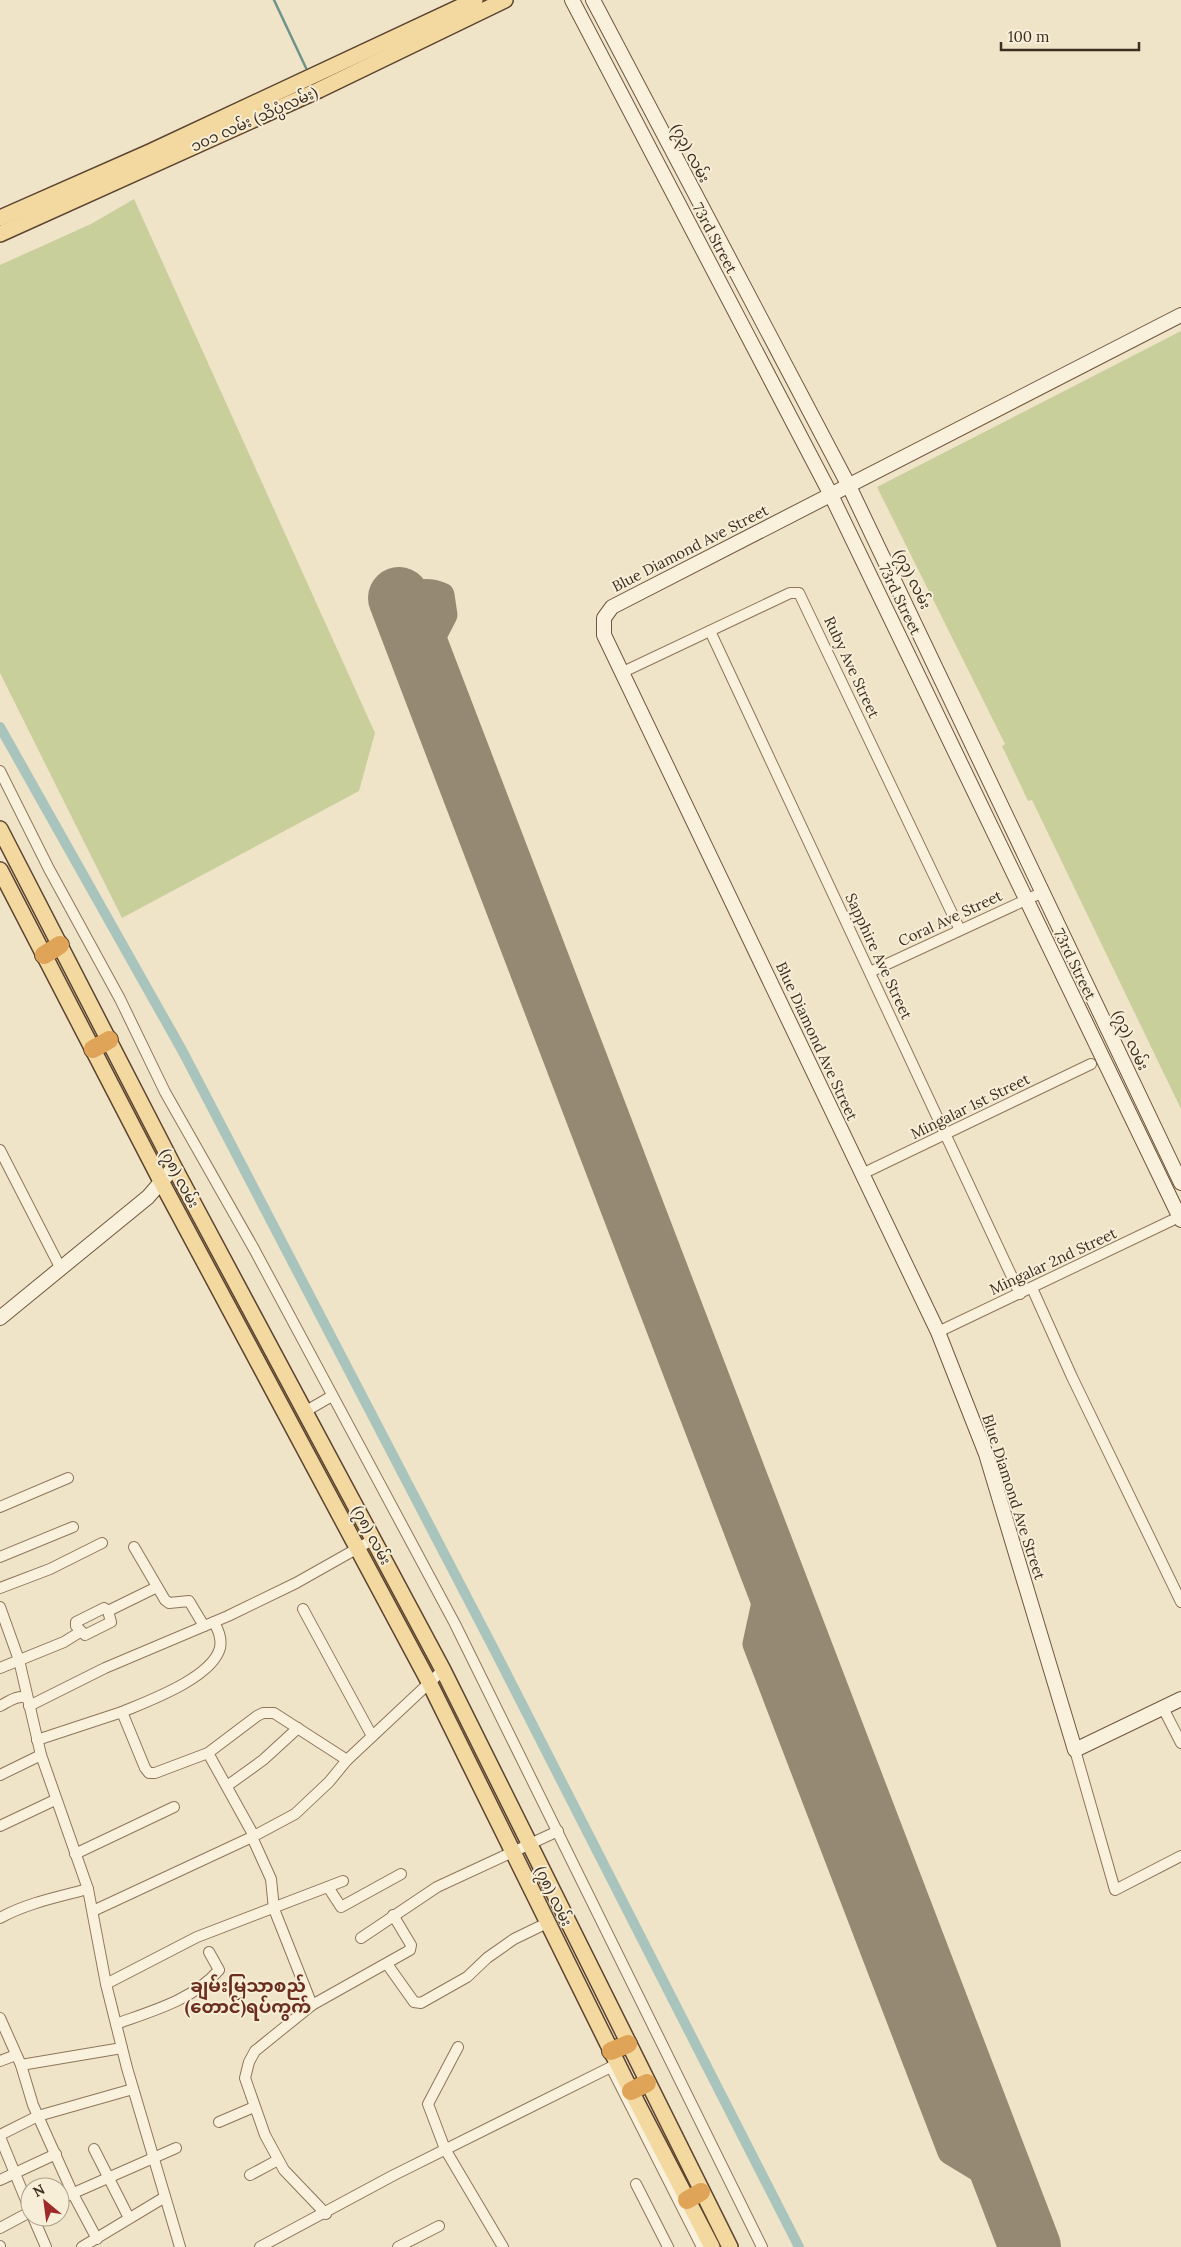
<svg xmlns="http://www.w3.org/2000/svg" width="1181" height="2247" font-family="Lora,'Noto Sans Myanmar',serif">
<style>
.green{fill:#c9cf9b}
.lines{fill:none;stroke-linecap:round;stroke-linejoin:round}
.stream{stroke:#6f938a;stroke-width:2.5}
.canal{stroke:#a9c4bc;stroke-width:10}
.taxiway{stroke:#968974;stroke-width:25}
.runway{stroke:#968974;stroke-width:62}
.street-casing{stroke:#8d765c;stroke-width:12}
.secondary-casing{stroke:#6f573f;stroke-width:16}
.primary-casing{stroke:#5b4430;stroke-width:18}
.highway-casing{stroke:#5b4430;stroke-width:20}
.street{stroke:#faf1dc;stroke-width:10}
.secondary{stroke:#faf1dc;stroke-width:14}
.primary{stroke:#f3d9a0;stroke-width:15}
.highway{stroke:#e0a458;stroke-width:18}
.labels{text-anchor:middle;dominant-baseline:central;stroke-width:4;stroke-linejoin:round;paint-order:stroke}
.street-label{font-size:15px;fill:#3d2e20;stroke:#f7eed8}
.quarter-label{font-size:18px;font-weight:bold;fill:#6b2e1e;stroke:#f7eed8}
</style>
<rect width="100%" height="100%" fill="#f0e4c8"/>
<g class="green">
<path d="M134,199l241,534 -16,58 -237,127 -122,-245v-408l91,-41z"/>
<path d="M1181,331v778l-149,-309 -4,1 -26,-55 3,-2 -128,-257z"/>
</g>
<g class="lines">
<path class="stream" d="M274,0l32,68"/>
<path class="canal" d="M0,727l183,325 314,603 302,592"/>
<g class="taxiway">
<path d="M399,598c16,-5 26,-10 43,-3l3,20 -23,44"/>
<path d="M771,1570l-16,74 122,318 73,190 56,34"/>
</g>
<path class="runway" d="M399,598l631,1649"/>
<g class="street-casing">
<g id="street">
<path d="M710,631l310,663"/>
<path d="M623,672l167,-79h9l161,337"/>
<path d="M0,771l49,98 71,130 45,93 89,157 201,375 307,623"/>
<path d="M870,972l173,-80"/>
<path d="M0,1150l61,119"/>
<path d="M862,1174l229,-110"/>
<path d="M1032,1288l40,89 109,225"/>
<path d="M938,1332l243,-116"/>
<path d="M306,1411l26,-15"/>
<path d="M0,1507l68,-29"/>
<path d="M134,1547l31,53 4,3 20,-2 15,25"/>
<path d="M0,1557l73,-30"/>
<path d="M0,1588l50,-19 52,-26"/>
<path d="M0,1607l19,53 22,95 47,134 18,95 21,84 53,179"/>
<path d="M303,1609l69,127"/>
<path d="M108,1611l3,11 -26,13 -9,-9v-4l28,-14 4,3 49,-24"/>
<path d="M0,1668l64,-26 16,-10"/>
<path d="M0,1706c8,-4 18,-12 27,-8"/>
<path d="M29,1706l76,-38 123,-52 68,-33 78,-44"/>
<path d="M1163,1708l18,35"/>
<path d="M122,1712c26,-11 90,-34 98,-64 2,-10 -2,-18 -6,-26"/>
<path d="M37,1740l85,-28 23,56 4,5h6l53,-20 49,-37 6,-3h11l73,47"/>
<path d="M1075,1750l40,140 66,-34"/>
<path d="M208,1753l46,83"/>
<path d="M0,1775l41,-20"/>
<path d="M227,1786l36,-26 35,-32"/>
<path d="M0,1826l55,-26"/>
<path d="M252,1837l19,42 3,30 38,96"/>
<path d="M75,1854l99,-47"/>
<path d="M328,1887l13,20 60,-33"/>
<path d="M93,1911l159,-74 43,-23 34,-32 18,-22 96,-90"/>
<path d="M0,1918c27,-15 58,-21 88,-29"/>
<path d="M361,1938l76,-51 121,-56"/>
<path d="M387,1964l27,38 7,1 46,-26 20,-19 27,-19 33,-16"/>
<path d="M106,1984l91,-47 146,-56"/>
<path d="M0,2018l21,47 12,40 40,89 24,45"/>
<path d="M116,2024c36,-13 77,-24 103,-54l-10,-18"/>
<path d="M458,2047l-30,57 17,45 58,98"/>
<path d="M0,2061l16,-6"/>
<path d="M21,2065l101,-17"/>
<path d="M611,2067l91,180"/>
<path d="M219,2122l35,-15"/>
<path d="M0,2135l38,-19 95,-27"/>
<path d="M0,2137l30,73"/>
<path d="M94,2149l35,69"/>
<path d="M250,2175l28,-15"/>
<path d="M0,2180l56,-26"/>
<path d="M636,2184l32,63"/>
<path d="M60,2199l116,-51"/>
<path d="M326,2214l-42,-44 -19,-35 -20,-57 4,-16 6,-11 57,-46 98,-55 1,-5 -18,-30"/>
<path d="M33,2217l13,30"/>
<path d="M0,2228l30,-16"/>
<path d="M0,2246v1"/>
<path d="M82,2247l83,-50"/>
<path d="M260,2247l134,-72 223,-111"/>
<path d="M398,2247l41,-21"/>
</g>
</g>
<g class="secondary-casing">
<g id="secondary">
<path d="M572,0l259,495 350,725"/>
<path d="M593,0l256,486 332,697"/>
<path d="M1181,315l-569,292 -8,11v17l334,697 48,122 89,296 106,-51"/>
<path d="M0,1318l148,-121 26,-30"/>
</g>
</g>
<g class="primary-casing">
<g id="primary">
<path d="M0,218l152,-67 323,-151"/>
<path d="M0,234l319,-144 186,-90"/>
<path d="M0,829l174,338 269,503 287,577"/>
<path d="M0,870l162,313 267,499 202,409 81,156"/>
</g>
</g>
<g class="highway-casing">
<g id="highway">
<path d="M44,955l16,-10"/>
<path d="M93,1049l16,-9"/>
<path d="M611,2051l17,-7"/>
<path d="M631,2091l16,-8"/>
<path d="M687,2200l14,-8"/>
</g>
</g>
<use href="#street" class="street"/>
<use href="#secondary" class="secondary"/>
<use href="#primary" class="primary"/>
<use href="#highway" class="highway"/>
</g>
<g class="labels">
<g class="street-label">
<text transform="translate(254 119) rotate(-24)">၁၀၁ လမ်း (သိပ္ပံလမ်း)</text>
<text transform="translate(691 153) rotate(62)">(၇၃) လမ်း</text>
<text transform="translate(715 238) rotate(62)">73rd Street</text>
<text transform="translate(690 548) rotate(-27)">Blue Diamond Ave Street</text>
<text transform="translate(913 579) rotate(64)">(၇၃) လမ်း</text>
<text transform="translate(900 599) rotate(64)">73rd Street</text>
<text transform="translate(852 667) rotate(65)">Ruby Ave Street</text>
<text transform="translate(950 918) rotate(-25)">Coral Ave Street</text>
<text transform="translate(879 956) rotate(65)">Sapphire Ave Street</text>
<text transform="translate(1075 964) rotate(64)">73rd Street</text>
<text transform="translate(1131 1040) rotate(65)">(၇၃) လမ်း</text>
<text transform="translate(817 1041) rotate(65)">Blue Diamond Ave Street</text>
<text transform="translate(970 1106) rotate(-26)">Mingalar 1st Street</text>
<text transform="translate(180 1178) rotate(62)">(၇၈) လမ်း</text>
<text transform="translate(1053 1261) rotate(-25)">Mingalar 2nd Street</text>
<text transform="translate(1014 1497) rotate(72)">Blue Diamond Ave Street</text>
<text transform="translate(372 1535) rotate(62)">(၇၈) လမ်း</text>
<text transform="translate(554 1896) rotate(64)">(၇၈) လမ်း</text>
</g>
<g class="quarter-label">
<text x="248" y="1985">ချမ်းမြသာစည်<tspan x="248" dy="21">(တောင်)ရပ်ကွက်</tspan></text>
</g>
</g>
<g transform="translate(45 2202) rotate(331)"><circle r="24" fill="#f7eed8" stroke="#ada18e"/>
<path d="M0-4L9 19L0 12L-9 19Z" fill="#9e2a2b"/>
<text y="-8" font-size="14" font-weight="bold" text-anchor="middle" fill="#3d2e20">N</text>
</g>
<path d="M1001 42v8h138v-8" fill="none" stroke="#3d2e20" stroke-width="2.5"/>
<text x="1008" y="42" font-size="15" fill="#3d2e20" stroke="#f7eed8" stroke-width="4" paint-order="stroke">100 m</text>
</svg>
